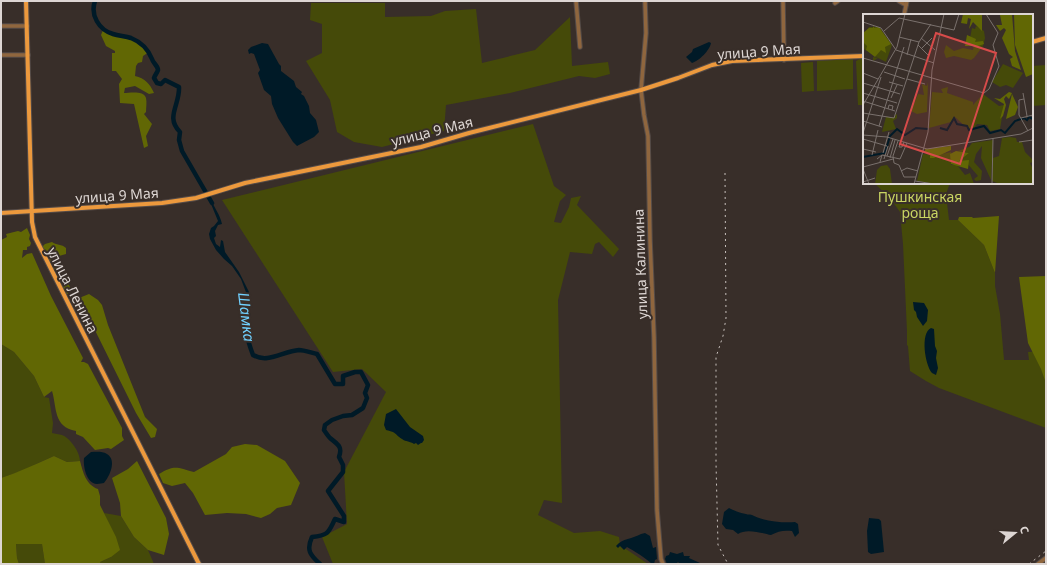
<svg xmlns="http://www.w3.org/2000/svg" width="1047" height="565" font-family="'Noto Sans',sans-serif">
<style>
.green{fill:#454a09}
.forest{fill:#616704}
.water{fill:#001a27}
.lines{fill:none;stroke-linecap:round;stroke-linejoin:round}
.river{stroke:#001a27;stroke-width:4.5}
.minor-casing{stroke:#564c48;stroke-width:5.5}
.major-casing{stroke:#564c48;stroke-width:6}
.minor{stroke:#8f663e;stroke-width:3.5}
.major{stroke:#ec993d;stroke-width:4}
.rail{stroke:#c7c0bc;stroke-width:1;stroke-dasharray:2 4;stroke-linecap:butt}
.labels{text-anchor:middle;dominant-baseline:central;stroke-width:4;stroke-linejoin:round;paint-order:stroke}
.street-label{font-size:14px;fill:#ddd6d3;stroke:#382e29}
.park-label{font-size:14px;fill:#c9d562;stroke:#382e29}
.water-label{font-size:15px;font-style:italic;fill:#71d1ff;stroke:#382e29}
.inset-river{fill:none;stroke:#001a27;stroke-width:2}
.inset-road{fill:none;stroke:#7a716d;stroke-width:1}
.view{fill:#d74b4a;fill-opacity:0.15;stroke:#d74b4a;stroke-width:2}
.inset-edge{fill:none;stroke:#ddd6d3;stroke-width:2}
</style>
<rect width="100%" height="100%" fill="#382e29"/>
<g class="green">
<path d="M311,3h74v14l46,-1 14,-5 31,-2 6,54 53,-13 35,-33 2,49 36,-4 2,12 -15,4 -16,-2 -69,17 -64,12 -2,26 -62,16 -28,-5 -17,-10 -7,-32 -24,-39 16,-8v-29l-12,-4z"/>
<path d="M864,58v10h-2l2,37h-6l-2,-44 4,-2z"/>
<path d="M853,59v30l-36,2v-30z"/>
<path d="M813,62l1,29 -12,1 -1,-29z"/>
<path d="M1046,65v40l-14,1v-40z"/>
<path d="M533,124l21,62 12,9 -6,6 -6,21 7,1 8,-16 2,-9 10,-2 -4,9 42,44 -6,8 -14,-15 -4,2 -3,10 -22,-2 -12,48 4,203 -18,-3 -6,15 36,18 26,-2 19,6 1,8 28,19h-315l-11,-27 25,-13 -3,-52 42,-80 -24,-23 -29,3 -111,-172z"/>
<path d="M874,183h76l-4,11 3,26h9l26,25 11,28v13l5,28 4,46h25l-1,-8 18,-1v77l-107,-40 -13,-7 -16,-10 -2,-25 -1,-1v-14l-4,-87 -3,-32 -10,-14z"/>
<path d="M1,344l13,8 20,24 10,21 5,1 4,25 -1,10c3,1 7,1 10,2 8,3 18,17 18,26l-13,1 -13,-6 -20,9 -9,5 -24,8z"/>
<path d="M104,513l17,3 13,21 14,13 6,14h-53l-1,-2 11,-5 -3,-35z"/>
<path d="M16,544h26l3,20h-26l-2,-6z"/>
</g>
<g class="forest">
<path d="M103,30c20,8 29,5 46,22l-6,4 -1,6 -4,1 -2,3 -1,10c10,2 15,8 19,17l-5,1 -14,-8 -10,2 -1,5c5,0 20,-3 22,5 1,4 0,10 0,14l-2,2 8,10 -6,12 2,10 -4,2 -10,-44 -14,-1 -1,-19 3,-5 -6,-8h-4v-18h3v-2l-9,-5 -5,-11z"/>
<path d="M999,216l-4,57 -11,-28 -26,-25 1,-3h13l1,1z"/>
<path d="M27,228l3,7 -1,4 2,4 -1,3 -3,1v3h-4l-1,8 5,-4 5,-1 19,43 32,62 -2,4h3l4,2 34,64v8l2,4 -13,9 -3,-1 -13,2 -12,-13 -7,-3v-3c-23,-4 -19,-24 -24,-40l-8,6 -10,-21 -20,-24 -13,-8v-104l6,-3 -1,-3 12,-3 3,1z"/>
<path d="M52,242c4,3 10,2 14,6v6l-7,2v4l-2,2 15,29 -5,3 -25,-47 3,-3z"/>
<path d="M1046,276v107l-5,-14 -13,-26 -9,-66z"/>
<path d="M89,294l9,6 4,5 6,20 37,92 12,12 -2,8 -4,1 -15,-25 -57,-115z"/>
<path d="M245,444l12,1 28,16 15,22 -9,22 -14,3 -7,6 -9,4 -15,-4 -19,-1 -22,2 -12,-22 -8,-10 -13,3 -9,-3 -4,-9c16,-10 19,-6 35,-2l32,-18 6,-7z"/>
<path d="M54,456l13,6 13,-1c3,11 6,24 18,28l2,7v9l16,32 4,13 -9,7 -11,5 1,2h-56l-3,-20h-26l1,14 2,6h-18v-86c18,-6 35,-14 53,-22z"/>
<path d="M137,461l29,57 3,16 -5,21 -16,-5 -14,-13 -13,-21 -1,-13 -8,-25 16,-9z"/>
</g>
<g class="water">
<path d="M709,42l2,1c-1,7 -12,18 -19,20l-6,-6 6,-5 1,-3z"/>
<path d="M262,43l6,1 11,20 2,2v5l13,10 2,6 6,5 -1,2 3,2 5,10 1,7 6,7 3,12 -5,5 -17,9 -4,-4 -15,-24 -6,-14 -1,-8 -7,-6 -6,-17 2,-3 -6,-16 -3,-1 -2,1 -1,-4 3,-3z"/>
<path d="M209,199h2c3,9 9,15 11,25l-4,1 -3,6 1,5 -2,2 2,6 4,3 1,-7 2,1 2,11 14,20 10,20 1,10 -2,17 -2,-3 1,-21 -6,-16 -9,-13 -8,-7 -8,-9 -6,-11 -1,-5 2,-6 3,-2 4,-5z"/>
<path d="M913,302l11,1 4,7 -1,11 -4,5 -6,-9 -1,-5 -2,-2z"/>
<path d="M931,328l3,1 1,17 2,5 -1,7 2,10 -2,7 -4,-2c-7,-8 -12,-40 -1,-45z"/>
<path d="M396,409l14,18 13,9 1,4 -2,3h-1l-3,2 -2,-2 -2,1c-4,-3 -8,-2 -12,-5 -9,-6 -4,-6 -16,-9l-2,-5 2,-11z"/>
<path d="M91,452c5,0 11,-1 16,2 10,6 3,22 -3,29 -2,0 -4,1 -7,1 -11,-1 -14,-18 -13,-26z"/>
<path d="M729,508c4,2 11,5 17,6 2,1 3,0 6,1 11,6 30,8 43,7l3,2 1,9 -4,4 -3,-6c-8,-1 -14,0 -21,4 -9,-2 -25,-7 -33,-1l-5,-4 -7,-1 -4,-5 2,-12z"/>
<path d="M869,518l10,1 2,2 3,31 -13,2 -3,-2 -1,-21z"/>
<path d="M641,534l4,-1 5,3 3,12 3,-1 1,12 -2,1 -1,4h-2c-5,-5 -19,-14 -25,-17l-3,3 -4,-4 -2,2 -2,-2c6,-8 17,-7 25,-12z"/>
<path d="M670,552l7,2 6,-2 1,4h6l-1,2 11,5v1h-20l-2,-2 -2,2h-9l-2,-5 1,-3 3,-1z"/>
</g>
<g class="lines">
<g class="river">
<path d="M95,1c-5,14 4,29 18,33 6,2 12,2 18,4 10,4 17,11 21,21 1,4 6,7 6,11 -1,3 -3,5 -4,8l3,5 4,1 4,-4 14,7c1,18 -14,30 1,45l-1,8 3,11 30,52"/>
<path d="M248,314c-3,18 -1,25 5,41 15,9 30,-4 46,-5 5,0 13,3 18,4l18,30h8v-8l12,-4h6l7,13 -3,8 2,5 -4,10 -11,7 -9,1 -11,4 -7,5 -1,5c2,3 4,6 6,8 7,6 13,8 9,19l4,8v7l-15,19 16,25v6l-9,-3c-7,14 -6,16 -23,18 -6,13 -2,18 8,27"/>
</g>
<g class="minor-casing">
<g id="minor">
<path d="M576,1l4,46"/>
<path d="M645,1l1,32 -5,57 3,25 4,21 2,104 4,97 3,173 4,49 2,5"/>
<path d="M783,1l1,59"/>
<path d="M899,1l7,4"/>
<path d="M835,3l3,-2"/>
<path d="M904,15l3,-14"/>
<path d="M1,26h26"/>
<path d="M1,55h27"/>
<path d="M1038,564l8,-6"/>
</g>
</g>
<g class="major-casing">
<g id="major">
<path d="M26,1l6,221 3,15 164,327"/>
<path d="M1032,42l14,-4"/>
<path d="M1,213l161,-10 34,-5 49,-15 176,-36 48,-14 172,-43 37,-12 34,-13 20,-4 132,-5"/>
</g>
</g>
<use href="#minor" class="minor"/>
<use href="#major" class="major"/>
<g class="rail">
<path d="M725,173l1,145 -3,18 -7,21v106l2,82 10,19"/>
<path d="M1029,564l17,-13"/>
</g>
</g>
<g class="labels">
<g class="street-label">
<text transform="translate(759 51) rotate(-4)">улица 9 Мая</text>
<text transform="translate(432 131) rotate(-14)">улица 9 Мая</text>
<text transform="translate(117 195) rotate(-4)">улица 9 Мая</text>
<text transform="translate(640 264) rotate(-92)">улица Калинина</text>
<text transform="translate(73 290) rotate(63)">улица Ленина</text>
</g>
<g class="park-label">
<text x="920" y="196">Пушкинская<tspan x="920" dy="16">роща</tspan></text>
</g>
<g class="water-label">
<text transform="translate(247 317) rotate(83)">Шамка</text>
</g>
</g>
<g transform="translate(863 14)">
<rect width="170" height="170" fill="#382e29"/>
<path d="M113,12l8,5 1,7 -2,8 -9,12 -3,2 -17,-4 -8,2 -2,-6 2,-7 8,6 9,-3 10,2 2,-10 -5,-2 2,-10 3,1zM6,13h10l13,18 -6,17 -8,-4 -5,3v-4l5,1 -14,-9 -1,-17 2,1zM140,50l20,9 -10,15 -7,-3 -6,2 -8,-5zM65,68l-1,30 -10,2 -6,-3 7,-17 6,1 -2,-11 5,2zM85,73l-1,6 26,9v3l10,-11 16,12 5,-1 -4,24 -10,2 -3,-6 -10,-1 -3,4 -6,1 -13,-12 -4,5 -22,6 3,-36 11,1 -2,-4zM34,100v4l-4,3 3,8 -14,3 4,-15h10l-2,-1zM147,123l6,1 1,4h5l3,10 7,7 1,-5v8l-3,1 3,6v15h-33l-8,-3 1,-23 6,-2 3,-18zM130,126l-2,40 -10,-22 1,-12 -6,8 -2,8 8,9 -1,9 -5,1 -2,-2 4,-3 -12,-14 -8,-1 11,-8 -11,-2 11,-4 3,-4zM88,138v13h6l8,10 5,-2 4,11h-38l-19,-3 6,-27 15,1zM24,151l3,4 2,15h-17l2,-14 4,-4z" fill="#454a09"/>
<path d="M100,0h19v17l-9,-9 -4,7 2,-10 -3,-1 -1,6 -6,-1zM149,0l3,37 6,19 -9,-4 -2,-7 3,-2 -4,-3 -7,-16 4,-8 -2,-2 -4,3 -4,-6h6l-2,-10zM151,0h19v60l-7,3 -11,-32zM10,11l1,3 5,-1 12,17 -6,3 1,6 -5,-3 -6,7 -9,-7 1,-4 -4,-4v-9l6,-5h4zM104,21l9,4 -1,3 8,-1 1,3 -6,2h-13zM146,78l3,1 -3,6 -3,-3 -2,3 2,6 -3,11 -3,3 4,-15 -10,-6 6,1zM149,80l6,13 -3,8 -9,4zM88,132v4l-17,8h-4v-3l-5,-3v-3zM93,137l13,2 -10,8 10,-1 -1,9 -17,-5 -1,-10z" fill="#616704"/>
<path class="inset-river" d="M77,114l7,2 7,-12 3,6 10,2 2,4 15,-4 6,7 11,-3 4,3 10,-12 9,-3 3,2 2,-3 4,2M0,143l22,-4 5,-17 7,-7 8,6 11,-7 12,1"/>
<path class="inset-road" d="M0,8l18,6 15,22 38,13M21,17l15,-13 55,12 5,-16M36,23l20,5M58,24l14,12M55,31l11,11M59,34l10,-10M44,41l4,-16M0,44l121,35 5,-4 10,-23 -6,-21 5,-12 -12,-19M21,58l21,7M0,59l15,6M44,65l18,5M26,68l14,4M0,69l37,11M0,79l34,10M160,79l4,23M28,84l6,-13M161,85l-5,1v15l9,16M0,87l32,10M0,91l34,-58 8,-33M25,95l1,-4 4,1 -1,4M0,99l31,5 25,-76 12,-18M158,104l12,-3M0,107l19,6M16,112l25,-79M0,119l18,-56M0,121l24,2 40,12 94,-15 12,-6M0,125l24,7M35,127l-5,15 1,7 5,2 5,12h12M38,127l-2,6h3l2,-5M156,128l14,-2M0,135l13,3M20,139l6,-21M9,141l6,-25M19,141l18,4 7,-16M24,142l6,-17M27,144l5,-18M14,145l5,-4 -2,7M21,145l4,-13M0,153l30,-8M0,155l6,15M38,157l6,-3 11,3M52,167l19,3M0,168l12,-4M51,170l14,-52 4,-62 12,-56M129,170l1,-46"/>
<path class="view" d="M73,19l60,20 -36,111 -60,-20z"/>
<rect width="170" height="170" class="inset-edge"/>
</g>
<rect width="1047" height="565" fill="none" stroke="#ddd6d3" stroke-width="4"/>
<g transform="translate(1015 533) rotate(72)" stroke="#382e29" stroke-width="3" paint-order="stroke">
<path d="M0-3L7 15L0 10L-7 15Z" fill="#ddd6d3"/>
<text y="-6" font-size="11" font-weight="bold" text-anchor="middle" fill="#ddd6d3">С</text>
</g>
</svg>
